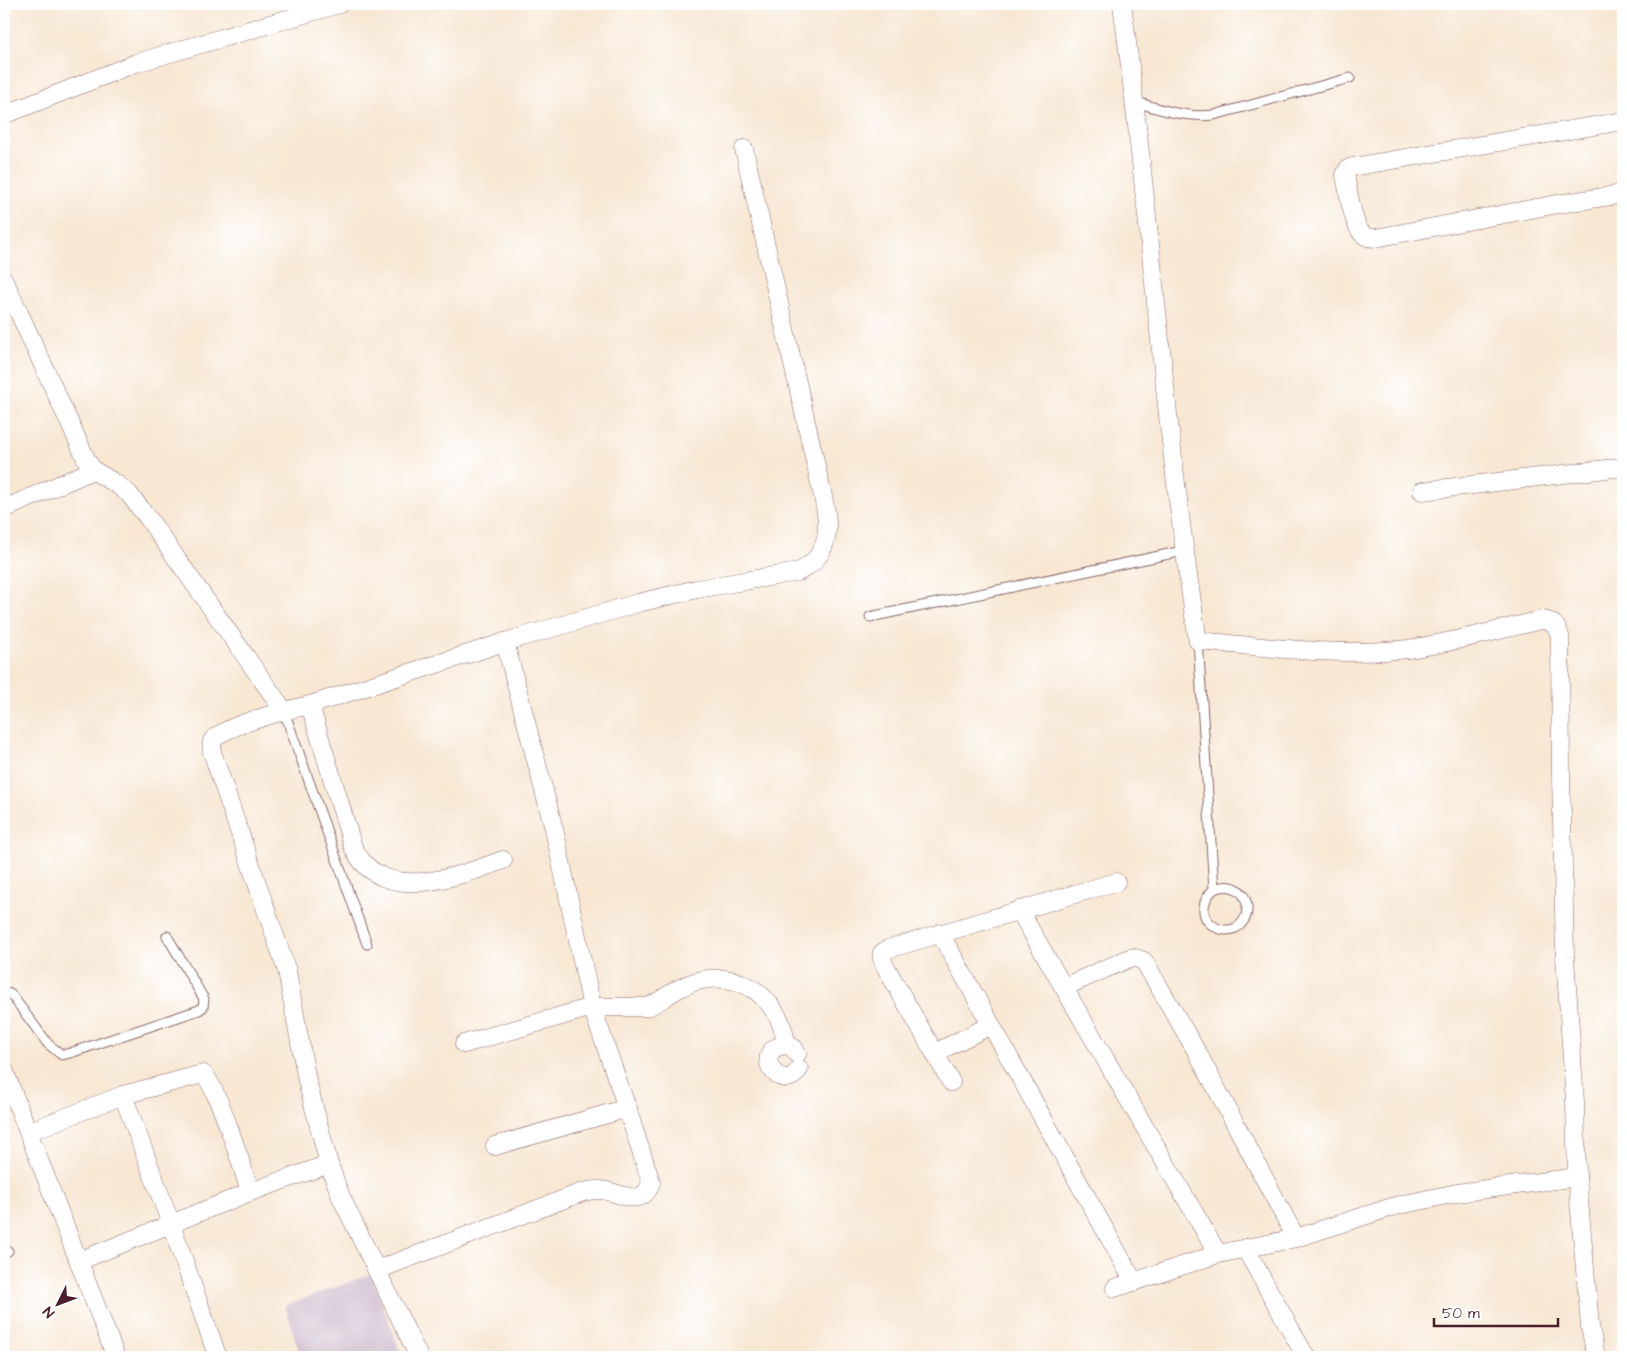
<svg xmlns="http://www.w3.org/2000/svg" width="1627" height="1361" font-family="'Architects Daughter',sans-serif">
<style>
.industrial{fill:#cfbdce}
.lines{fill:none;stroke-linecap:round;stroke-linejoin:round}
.service-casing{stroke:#876566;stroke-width:11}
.minor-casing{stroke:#876566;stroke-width:19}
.service{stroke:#fff;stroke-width:9}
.minor{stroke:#fff;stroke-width:18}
</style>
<rect width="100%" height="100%" fill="#fff"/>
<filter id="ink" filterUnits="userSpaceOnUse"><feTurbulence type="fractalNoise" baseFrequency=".02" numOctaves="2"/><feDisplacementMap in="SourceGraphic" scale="10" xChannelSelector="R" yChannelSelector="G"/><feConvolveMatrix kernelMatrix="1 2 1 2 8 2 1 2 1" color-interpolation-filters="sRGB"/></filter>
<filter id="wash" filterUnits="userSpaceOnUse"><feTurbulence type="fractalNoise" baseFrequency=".0096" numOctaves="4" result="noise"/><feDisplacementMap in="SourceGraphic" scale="20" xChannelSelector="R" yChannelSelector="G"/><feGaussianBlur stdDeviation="1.12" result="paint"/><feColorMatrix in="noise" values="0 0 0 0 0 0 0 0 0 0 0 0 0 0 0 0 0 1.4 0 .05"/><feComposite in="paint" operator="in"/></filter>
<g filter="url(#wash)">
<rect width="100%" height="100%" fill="#f7e7d3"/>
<path class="industrial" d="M371,1274l31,83h-101l-16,-51z"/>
</g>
<g filter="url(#ink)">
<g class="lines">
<g class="service-casing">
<g id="service">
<path d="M1136,102c26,8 51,16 78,13l136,-37"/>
<path d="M870,617l313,-66"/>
<path d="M1198,641l16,248c-11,10 -15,26 -2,36 4,3 9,5 14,5 32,0 27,-56 -12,-41"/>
<path d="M284,711l83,233"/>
<path d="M4,992l6,2 3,3 35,47 14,11 8,-2 129,-43 4,-3 1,-8 -37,-63"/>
<path d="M4,1252l4,-1"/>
</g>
</g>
<g class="minor-casing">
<g id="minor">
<path d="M1122,4c29,212 42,426 76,637 69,6 140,16 210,8 45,-6 89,-19 134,-29 11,1 15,6 18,16l1,138 4,183 10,145 2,75 13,149 6,31"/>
<path d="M4,115l132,-52 203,-59"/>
<path d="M1623,121l-271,46 -4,2 -3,6c3,14 8,53 19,60 3,3 7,3 11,3l183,-34 65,-10"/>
<path d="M4,280l83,181 6,9 -89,39"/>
<path d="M93,470l25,15 11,9 19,24 136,193"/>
<path d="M1422,491l201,-24"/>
<path d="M310,705l43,142c27,59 105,30 150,13"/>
<path d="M1019,910l199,344"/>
<path d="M940,933l194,349"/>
<path d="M1064,987l66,-29h5l9,3 53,91 99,186"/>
<path d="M464,1044l128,-37h55c12,-4 21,-13 33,-19 35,-18 74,-10 95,24 7,10 9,21 12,33l7,3 3,6"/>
<path d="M787,1045c-40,3 -5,53 12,24"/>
<path d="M935,1053l56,-28"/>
<path d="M4,1070l112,287"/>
<path d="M951,1082l-66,-116 -3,-8v-5l6,-4 228,-67"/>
<path d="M123,1095l48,129 46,131"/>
<path d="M28,1132l95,-37 80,-21c13,8 41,98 47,118"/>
<path d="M495,1146l133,-38"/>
<path d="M1245,1248l61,109"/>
<path d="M79,1261l171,-69 79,-28"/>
<path d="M377,1270l206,-78c8,-2 16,-3 24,-1 18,4 37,16 44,-9l-26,-80 -33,-95 -38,-178 -49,-187"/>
<path d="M1115,1288l103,-34 78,-16 99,-32 62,-13 120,-16"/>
<path d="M419,1357l-78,-160 -12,-33 -22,-83 -20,-110 -75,-219v-11c10,-15 78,-32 98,-36l195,-63 133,-39 59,-14 101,-17c44,-22 27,-63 19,-102l-73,-321"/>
</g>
</g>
<use href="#service" class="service"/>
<use href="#minor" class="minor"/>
</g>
</g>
<rect width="1627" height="1361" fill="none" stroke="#fff" stroke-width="20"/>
<g transform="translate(58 1304) rotate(228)" stroke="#ffffff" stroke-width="4" paint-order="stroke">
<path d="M0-4L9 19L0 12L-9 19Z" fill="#4a1f2b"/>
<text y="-8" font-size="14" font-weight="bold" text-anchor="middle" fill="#4a1f2b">N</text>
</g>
<path d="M1434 1318v8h124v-8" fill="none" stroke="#4a1f2b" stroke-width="2.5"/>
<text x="1442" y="1318" font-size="15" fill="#4a1f2b" stroke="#ffffff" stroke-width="4" paint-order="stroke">50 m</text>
</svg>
